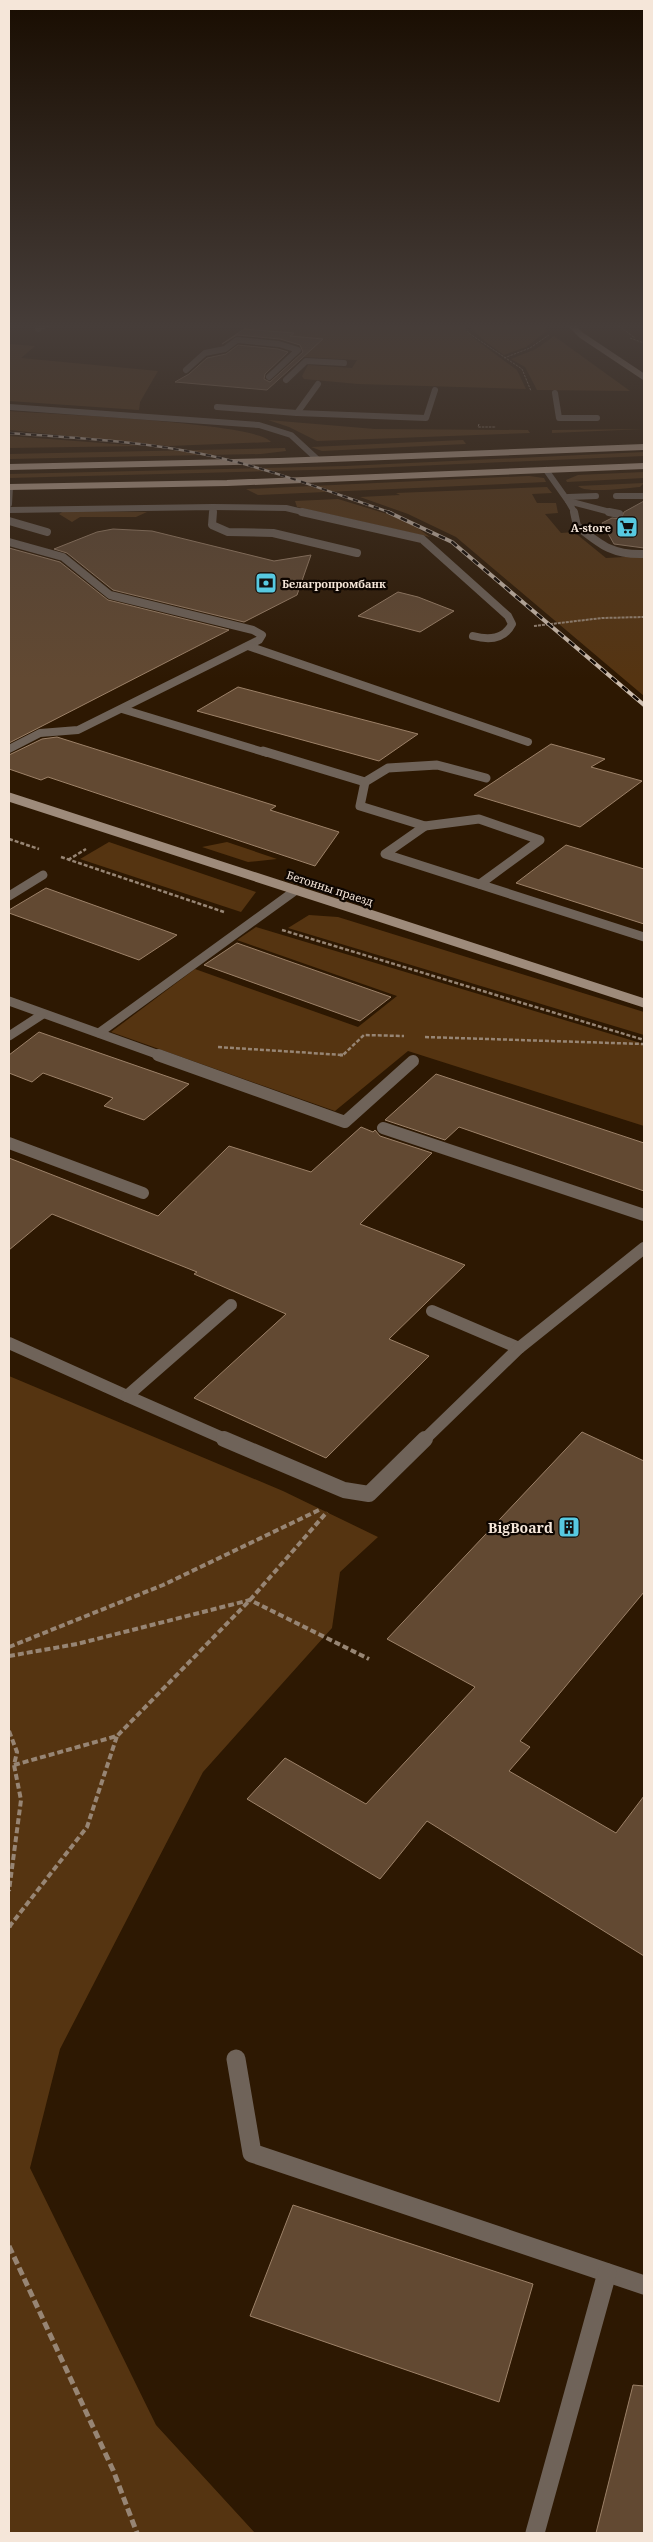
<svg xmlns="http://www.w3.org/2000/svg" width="653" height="2542" font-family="'Noto Serif',serif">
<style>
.green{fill:#553411}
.building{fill:#624932;stroke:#9c8168}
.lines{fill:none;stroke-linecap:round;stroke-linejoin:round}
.path-far5{stroke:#978574;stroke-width:1;stroke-dasharray:2.5 1;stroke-linecap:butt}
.path-far4{stroke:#978574;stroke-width:2;stroke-dasharray:3 1;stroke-linecap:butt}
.path-far3{stroke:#978574;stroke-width:2.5;stroke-dasharray:4 2;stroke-linecap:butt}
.path-far2{stroke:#978574;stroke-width:3;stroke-dasharray:5 2.5;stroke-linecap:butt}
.path-far1{stroke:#978574;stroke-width:4;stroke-dasharray:6 3;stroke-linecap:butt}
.path{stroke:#978574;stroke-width:5;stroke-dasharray:8 4;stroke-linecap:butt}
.lane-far5{stroke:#6f6359;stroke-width:6}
.lane-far4{stroke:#6f6359;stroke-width:8}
.lane-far3{stroke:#6f6359;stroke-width:9}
.lane-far2{stroke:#6f6359;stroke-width:12}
.lane-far1{stroke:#6f6359;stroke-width:16}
.lane{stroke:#6f6359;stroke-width:19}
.secondary-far1{stroke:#9e8b7b;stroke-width:6}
.secondary{stroke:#9e8b7b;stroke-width:9}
.primary{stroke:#c3aa95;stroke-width:6}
.rail-far1-casing{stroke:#cdbdae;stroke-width:2.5}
.rail-casing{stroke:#cdbdae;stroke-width:4}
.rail-far1{stroke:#0e0601;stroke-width:2;stroke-dasharray:5.5;stroke-linecap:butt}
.rail{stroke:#0e0601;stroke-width:2.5;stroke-dasharray:7;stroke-linecap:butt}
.labels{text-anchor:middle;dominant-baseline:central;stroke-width:4.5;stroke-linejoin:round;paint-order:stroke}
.far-poi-label{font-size:11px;font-weight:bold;fill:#f5e6d9;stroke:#0e0601;text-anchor:end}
.far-street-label{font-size:11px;fill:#f5e6d9;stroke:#0e0601}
.poi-label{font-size:14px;font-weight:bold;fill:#f5e6d9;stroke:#0e0601;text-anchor:end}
</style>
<rect width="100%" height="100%" fill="#2d1802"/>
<g class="green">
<path d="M221,323h236l19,17 41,30 9,19 -168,-5 -54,-5 -2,-3 6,-11 44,3 5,-8 -53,-3 18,-18 -32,-3 3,-3 -76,-7z"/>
<path d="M466,323h75l6,8 -21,16 -22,8 -21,-15z"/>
<path d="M554,336l76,55 -93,-1 -12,-23 -14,-8 25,-10z"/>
<path d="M9,344l26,2 -14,12 137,13 -18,31 -1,8 -130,-9z"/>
<path d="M9,411c35,3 248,11 262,31l-102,4 -160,-16z"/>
<path d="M268,420l107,9 153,1 2,3 -213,8 -28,-14z"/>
<path d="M644,429l-92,4v-3z"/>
<path d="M9,436l133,10 -133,2z"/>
<path d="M463,440l3,4 -144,7 -11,-4z"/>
<path d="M285,448l1,3 -25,3 -252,5v-5z"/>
<path d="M644,452v4l-297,13 -338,9v-4l337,-8z"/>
<path d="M644,472v6l-77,4 -1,-2 12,-5z"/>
<path d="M529,476l15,2 2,4 -288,13 -12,-6z"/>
<path d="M644,483l-4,4c-13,1 -54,7 -62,-1z"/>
<path d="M547,487l5,6 -20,1 5,9h19l2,10 -13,1 16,19 13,-1 32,26 38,-2v140l-188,-159 -48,-23 -48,-17 40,-2 -4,-2z"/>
<path d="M338,499l69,21 23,17 -133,-30 -2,-6z"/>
<path d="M64,511l83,1 -11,5h-56l-8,5 -13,-8z"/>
<path d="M109,842l147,50 -15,20 -161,-53z"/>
<path d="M227,842l50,17 -29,3 -46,-15z"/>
<path d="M309,915l29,2 306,95v23l-356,-107z"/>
<path d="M256,927l388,117v82l-236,-75 -73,60 -224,-79 84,-63 163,58 39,-31 -160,-56z"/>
<path d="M9,1376l274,115 95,46 -38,35 -8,56 -129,144 -143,277 -30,119 126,257 99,108h-246z"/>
</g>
<g class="building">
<path d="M244,329l50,4 -4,3 33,3 -56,51 -92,-8 14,-8 18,-16 19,-4 12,-9 40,4 10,3 -23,22 -1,5 6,3 33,-30 -3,-7 -20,-6 -43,-4 -15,9z"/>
<path d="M644,501v47l-30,-4 -12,-21 10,-5 9,1 3,-7z"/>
<path d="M113,529l39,2 122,30 37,-6 -14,40 -53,27 -131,-32 -46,-37 -13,-4 43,-17z"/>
<path d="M9,548l51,14 48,38 121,30 -220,113z"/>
<path d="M398,592l20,5 36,14 -34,21 -62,-16z"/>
<path d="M238,687l180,47 -39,27 -182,-50z"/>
<path d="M57,737l219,69 -6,4 69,22 -24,34 -267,-89 -7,3 -32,-11v-14l33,-16z"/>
<path d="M551,744l54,15 -14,8 51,14 -62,46 -106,-32z"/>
<path d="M566,845l78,24v55l-128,-41z"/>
<path d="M46,888l131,47 -38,25 -130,-47v-3z"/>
<path d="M237,943l154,54 -31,24 -156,-56z"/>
<path d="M39,1032l150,52 -45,36 -40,-14 9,-8 -70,-25 -11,9 -23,-9v-18z"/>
<path d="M436,1074l208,69v48l-185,-64 -14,13 -60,-20z"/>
<path d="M361,1127l12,5 2,-2 5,6 52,17 -72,71 105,41 -76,74 40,17 -103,102 -132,-60 92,-84 -92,-40 3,-2 -145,-58 -43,36v-92l149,58 71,-70 82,26z"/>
<path d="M582,1432l62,29v131l-124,149 10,6 -21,24 107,62 28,-37v160l-217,-135 -47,58 -133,-80 38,-41 81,46 109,-117 -88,-48z"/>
<path d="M293,2205l240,79 -34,118 -249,-86z"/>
<path d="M633,2385l11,1v147h-48z"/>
</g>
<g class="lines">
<g class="path-far5">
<path d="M460,323l10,11 52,35 9,22"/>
<path d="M615,323l20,15"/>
<path d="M630,338l14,5"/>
<path d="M504,358l26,-10 19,-13"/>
<path d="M479,424l-1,3h18"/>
</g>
<path class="path-far4" d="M534,626l68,-8 42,-1"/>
<g class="path-far3">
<path d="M9,839l30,10"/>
<path d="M61,857l163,55"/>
<path d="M68,860l18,-11"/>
<path d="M282,930l362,110"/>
<path d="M425,1037l219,7"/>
<path d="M218,1047l125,8 21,-20 40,1"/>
</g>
<path class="path-far2" d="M340,1055h3"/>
<g class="path-far1">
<path d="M9,1647l154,-62 156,-75"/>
<path d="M9,1656l68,-12 173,-44 119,59"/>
<path d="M9,1731l8,21 -3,13 7,35 -12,91"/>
<path d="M14,1765l103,-29 133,-136 77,-88"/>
<path d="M9,1927l78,-100 30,-91"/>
</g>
<g class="path">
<path d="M9,1927l1,-2"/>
<path d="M9,2246l104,224 24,63"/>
</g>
<g class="lane-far5">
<path d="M38,329l11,-6"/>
<path d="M186,370l19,-17 20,-4 12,-9 42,4 19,6 -29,27"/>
<path d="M286,380l20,-19 38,2"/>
<path d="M318,384l-21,29 129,5 9,-28"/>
<path d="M555,393l4,25h38"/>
<path d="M9,407l250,18 32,10 26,24"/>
<path d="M217,407l80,6"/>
<path d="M546,470l22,31 46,12"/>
<path d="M616,496h28"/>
<path d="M568,497l28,-1"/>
<path d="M568,501l7,12"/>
<path d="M9,504l1,-17"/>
<path d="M213,507l73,1 21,5"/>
<path d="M9,510l204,-3v6"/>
</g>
<g class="lane-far4">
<path d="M213,512l-1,13 16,7 45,1 84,20"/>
<path d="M302,512l120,27 86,77 4,8c-8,16 -24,16 -39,12"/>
<path d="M574,512l3,14c24,19 35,29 67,28"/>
<path d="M609,512l10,2"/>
<path d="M9,521l38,11"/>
<path d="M9,542l54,15 47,38 143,35 9,5 -3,5 -181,90 -38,3 -31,16"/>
<path d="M248,646l280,96"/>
<path d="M122,709l145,44"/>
</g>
<g class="lane-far3">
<path d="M263,751l102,31 23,-14 49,-3 49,13"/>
<path d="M365,782l-5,24 65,20 -40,28 259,83"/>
<path d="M425,826l54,-7 61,21 -60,44"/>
<path d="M9,896l34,-21"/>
<path d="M9,1001l153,55"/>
<path d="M99,1033l197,-143"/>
<path d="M9,1036l34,-22"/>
</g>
<g class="lane-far2">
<path d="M158,1055l187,67 68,-61"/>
<path d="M383,1128l261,87"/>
<path d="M9,1143l134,50"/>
<path d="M432,1311l87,37"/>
<path d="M9,1343l118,53"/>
<path d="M227,1440l-100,-44 104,-91"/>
<path d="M424,1440l95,-92 125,-100"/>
</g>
<path class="lane-far1" d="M224,1439l120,51 25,4 56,-55"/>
<g class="lane">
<path d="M236,2059l16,94 392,132"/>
<path d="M535,2533l72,-260"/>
</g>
<path class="secondary-far1" d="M569,323l12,12 63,42"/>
<path class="secondary" d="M9,797l635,206"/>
<g class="primary">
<path d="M9,467l270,-6 365,-14"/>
<path d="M9,487l218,-4 417,-17"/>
</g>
<g class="rail-far1-casing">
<path id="rail-far1" d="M9,433c65,5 130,8 193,21 65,13 127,38 190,59"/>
</g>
<g class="rail-casing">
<path id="rail" d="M388,512l64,30 192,163"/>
</g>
<use href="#rail-far1" class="rail-far1"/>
<use href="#rail" class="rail"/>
</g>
<linearGradient id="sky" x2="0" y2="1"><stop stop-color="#190d01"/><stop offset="0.48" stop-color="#463d39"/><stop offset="1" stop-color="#463d39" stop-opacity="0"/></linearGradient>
<rect width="653" height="679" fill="url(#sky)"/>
<defs>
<g id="supermarket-square" transform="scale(1.125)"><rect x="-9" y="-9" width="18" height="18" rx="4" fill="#57c9e1" stroke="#0e0601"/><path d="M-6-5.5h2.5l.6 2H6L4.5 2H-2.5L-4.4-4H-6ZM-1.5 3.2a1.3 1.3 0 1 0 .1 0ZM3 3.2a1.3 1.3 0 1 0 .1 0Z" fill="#111"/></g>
<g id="bank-square" transform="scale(1.125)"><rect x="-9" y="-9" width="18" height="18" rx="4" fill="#57c9e1" stroke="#0e0601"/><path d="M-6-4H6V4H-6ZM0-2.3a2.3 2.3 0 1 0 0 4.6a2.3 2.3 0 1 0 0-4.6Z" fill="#111"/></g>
<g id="building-square" transform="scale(1.125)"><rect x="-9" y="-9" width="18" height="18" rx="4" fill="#57c9e1" stroke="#0e0601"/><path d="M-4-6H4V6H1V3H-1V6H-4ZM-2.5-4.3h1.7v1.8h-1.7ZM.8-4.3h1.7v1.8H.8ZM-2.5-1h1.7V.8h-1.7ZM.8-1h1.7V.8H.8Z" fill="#111"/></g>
</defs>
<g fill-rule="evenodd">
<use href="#supermarket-square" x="627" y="527"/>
<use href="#bank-square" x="266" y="583"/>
<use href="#building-square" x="569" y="1527"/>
</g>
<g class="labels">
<g class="far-poi-label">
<text x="611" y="527">А-store</text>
<text x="282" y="583" text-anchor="start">Белагропромбанк</text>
</g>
<g class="far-street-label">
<text transform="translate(330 888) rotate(18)">Бетонны праезд</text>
</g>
<g class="poi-label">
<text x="553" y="1527">BigBoard</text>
</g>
</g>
<rect width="653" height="2542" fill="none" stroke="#f5e6d9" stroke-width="20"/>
</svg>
